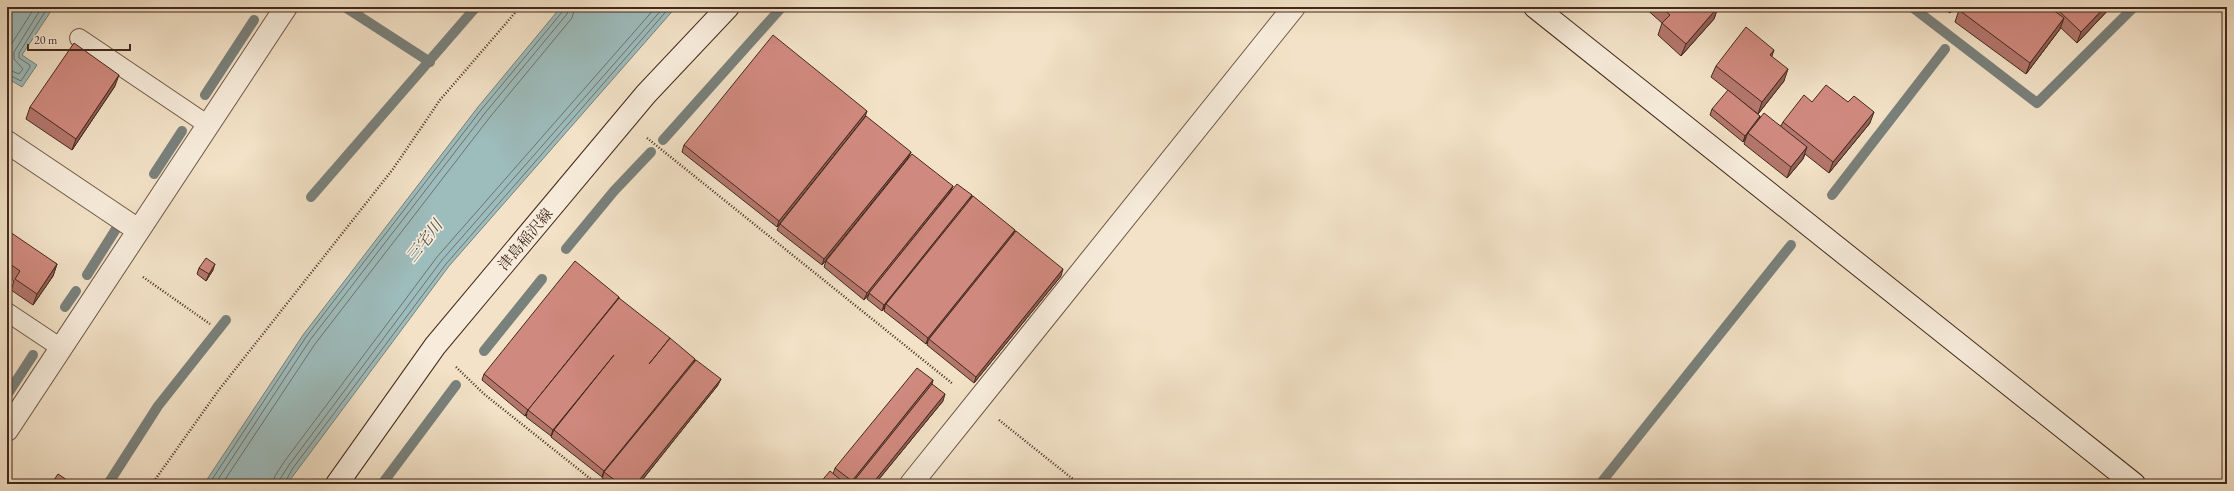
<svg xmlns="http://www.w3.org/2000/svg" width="2234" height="491" font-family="'EB Garamond','Noto Serif JP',serif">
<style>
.water{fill:#9dbcbc;stroke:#79817c}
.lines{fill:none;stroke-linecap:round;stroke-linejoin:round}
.shore{stroke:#70726c;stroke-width:1}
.stream{stroke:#79817c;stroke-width:10}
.lane-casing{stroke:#6f5748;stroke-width:20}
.street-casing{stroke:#6f5748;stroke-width:24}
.secondary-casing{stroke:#43291d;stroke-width:24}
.path{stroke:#43291d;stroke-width:2.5;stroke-dasharray:1 2;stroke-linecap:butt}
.lane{stroke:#f7ecdb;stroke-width:18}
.street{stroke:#f7ecdb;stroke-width:22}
.secondary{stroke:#f7ecdb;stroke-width:22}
.wall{fill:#b3766c;stroke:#43291d}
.shaded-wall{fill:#926058;stroke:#43291d}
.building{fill:#d0897e;stroke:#43291d}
.labels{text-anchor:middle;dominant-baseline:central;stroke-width:3.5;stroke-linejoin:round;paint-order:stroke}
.street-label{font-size:15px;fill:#43291d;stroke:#f7ecdb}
.water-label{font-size:16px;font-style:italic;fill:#5a4e45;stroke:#f7ecdb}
</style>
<rect width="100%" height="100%" fill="#f3e2c7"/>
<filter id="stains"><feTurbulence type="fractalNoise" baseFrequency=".005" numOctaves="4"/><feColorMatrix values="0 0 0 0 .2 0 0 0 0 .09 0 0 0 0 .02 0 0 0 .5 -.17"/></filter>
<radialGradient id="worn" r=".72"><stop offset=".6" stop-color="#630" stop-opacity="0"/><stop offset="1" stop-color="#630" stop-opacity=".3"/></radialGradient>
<g class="water">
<path d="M7,7l46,1 -31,47 15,10 -15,22 -15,-9z"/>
<path d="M561,7h115l-227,259 -162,218h-83l99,-149 175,-228z"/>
</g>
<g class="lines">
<g class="shore">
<path d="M7,63l2,-15 26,-41"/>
<path d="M7,69l12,5 4,-5 -9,-10v-7l28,-45"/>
<path d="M7,74l14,7 9,-14v-2l-11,-7v-5l29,-46"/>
<path d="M209,484l97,-147 175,-227 82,-99 1,-4"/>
<path d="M215,484l95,-144 175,-227 82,-99 2,-7"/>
<path d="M222,484l93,-140 175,-227 82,-99 3,-11"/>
<path d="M273,484l2,-8 9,-14 153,-205 219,-250"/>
<path d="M279,484l1,-5 9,-14 153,-205 222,-253"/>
<path d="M284,484l9,-16 153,-204 224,-257"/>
</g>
<g class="stream">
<path d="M345,7l85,55"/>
<path d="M1912,7l125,96 97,-96"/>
<path d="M205,95l49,-75"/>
<path d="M663,140l119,-133"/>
<path d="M154,174l28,-43"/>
<path d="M1832,195l113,-146"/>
<path d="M311,197l165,-190"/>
<path d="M566,249l48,-58 37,-39"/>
<path d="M87,275l29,-46"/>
<path d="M65,307l11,-16"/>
<path d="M484,351l58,-72"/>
<path d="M7,395l26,-40"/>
<path d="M108,484l50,-78 68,-86"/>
<path d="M382,484l74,-99"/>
<path d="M1600,484l191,-239"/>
</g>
<g class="lane-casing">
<g id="lane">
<path d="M79,38l129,87"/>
<path d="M7,312l54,36"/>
</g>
</g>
<g class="street-casing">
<g id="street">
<path d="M7,142l131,88"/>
<path d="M7,430l279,-423"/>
<path d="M911,484l383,-477"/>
</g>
</g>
<g class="secondary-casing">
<g id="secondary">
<path d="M1535,7l599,477"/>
<path d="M337,484l98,-138 211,-252 82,-87"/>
</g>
</g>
<g class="path">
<path d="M647,138l306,246"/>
<path d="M143,277l67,47"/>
<path d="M456,367l28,27 113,90"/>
<path d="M999,420l80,64"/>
<path d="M152,484l66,-93 175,-222 47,-69 80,-93"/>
</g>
<use href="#lane" class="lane"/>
<use href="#street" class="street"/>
<use href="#secondary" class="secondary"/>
</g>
<g class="wall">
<path d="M1644,7h74l-4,12 -33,37 -23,-21 4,-12z"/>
<path d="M1941,7h14l-5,6z"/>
<path d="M2057,7h54l-34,36 -17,-16v2l-34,45 -71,-52 4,-12 96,1z"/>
<path d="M1772,57l12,24 -26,33 -47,-37 5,-11z"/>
<path d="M115,86l-43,64 -46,-31 4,-12z"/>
<path d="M1812,102l58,21 -41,50 -24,-19 -2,5 -16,19 -43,-34 2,-7 -3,5 -33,-27 2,-6 48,7v2l21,8 2,-4z"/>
<path d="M865,117l-88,110 -95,-75 2,-7z"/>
<path d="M911,152l-3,6 -86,107 -45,-35 3,-6z"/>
<path d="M953,186l-3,6 22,3 -2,5 45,30 -2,4 48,42 -87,107 -47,-38 1,-4 -2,3 -42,-33 1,-5 -3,5 -15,-12 2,-5 -5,6 -40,-33 2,-6z"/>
<path d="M7,236l50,28 -4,12 -20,29 -22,-15 3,-9 -7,-5z"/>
<path d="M199,268l14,2 -7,11 -9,-7z"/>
<path d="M619,297l-1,3 51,41 26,18 -2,4 25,22 -79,99h-29l-8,-6 1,-3 -1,2 -51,-40 1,-3 -1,2 -25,-19 1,-3 -2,2 -43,-36 2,-6z"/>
<path d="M933,380l-2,6 12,15 -68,83h-23l1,-1 -1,1h-33l14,-10 2,-6z"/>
<path d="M54,480l19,4h-21z"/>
</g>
<g class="shaded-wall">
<path d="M1718,7l-4,12 -33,37 5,-12z"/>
<path d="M1953,7h2l-5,6z"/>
<path d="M2105,7h6l-34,36 4,-11z"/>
<path d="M2064,18l-4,11 -34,45 4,-11z"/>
<path d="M1774,50l-4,12v-7z"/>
<path d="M1788,69l-4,12 -26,33 4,-12z"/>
<path d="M119,75l-4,11 -43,64 4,-11z"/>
<path d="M867,111l-2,6 -88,110 2,-6z"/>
<path d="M1874,112l-4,11 -41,50 4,-11z"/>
<path d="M1760,116l-2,6 -10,11 -2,4 -3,5 2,-6z"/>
<path d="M1807,147l-4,12 -16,19 4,-11z"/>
<path d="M911,152l-3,6 -86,107 2,-6z"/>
<path d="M953,186l-3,6 -86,108 3,-7z"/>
<path d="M972,195l-3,7 -83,102 -4,7 2,-6z"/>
<path d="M1015,230l-3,6 -83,103 -3,5 2,-6z"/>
<path d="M57,264l-4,12 -20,29 4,-11z"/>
<path d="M215,264l-2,6 -7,11 3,-7z"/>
<path d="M1063,269l-2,7 -87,107 2,-6z"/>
<path d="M619,297l-2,6 -89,107 -3,6 3,-6z"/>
<path d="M614,355l-60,75 -3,6 2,-6z"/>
<path d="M695,359l-2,6 -89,107 -2,5 2,-6z"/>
<path d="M721,379l-3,6 -79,99h-3z"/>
<path d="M933,380l-2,7 -79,97h-2l2,-3z"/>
<path d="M945,394l-2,7 -68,83h-3z"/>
</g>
<g class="building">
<path d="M1661,7h57l-32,37 -24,-21 8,-8z"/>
<path d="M1962,7h87l15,11 -34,45 -71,-53z"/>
<path d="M2057,7h48l-24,25 -25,-24z"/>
<path d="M1746,27l28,23 -4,5 18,14 -26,33 -46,-36z"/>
<path d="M773,35l94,76 -88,110 -95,-76z"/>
<path d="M74,43l45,32 -43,64 -46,-32z"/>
<path d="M1826,85l22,17 6,-6 20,16 -41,50 -50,-40 21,-27 8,7z"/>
<path d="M1728,90l32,26 -15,20 -33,-27z"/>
<path d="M1764,113l43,34 -16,20 -43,-34z"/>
<path d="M866,116l45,36 -87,107 -44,-35z"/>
<path d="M912,154l41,32 -86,107 -41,-32z"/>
<path d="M957,184l15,11 -88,110 -15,-12z"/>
<path d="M973,196l42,34 -87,108 -42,-34z"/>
<path d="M1016,231l47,38 -87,108 -47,-38z"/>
<path d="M10,232l47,32 -20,30 -22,-15 5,-8 -13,-9v-26z"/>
<path d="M206,258l9,6 -6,10 -10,-6z"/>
<path d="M575,261l44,36 -91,113 -44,-36z"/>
<path d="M619,298l51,40 -21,26 21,-26 25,21 -91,112 -50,-41 60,-75 -61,75 -25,-20z"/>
<path d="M696,360l25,19 -85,105h-16l-16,-12z"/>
<path d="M917,368l16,12 -81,101 -17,-13z"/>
<path d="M932,384l13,10 -73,90h-17l-2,-2z"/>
<path d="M830,471l16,13h-27z"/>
<path d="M58,474l15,10h-13l-6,-4z"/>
</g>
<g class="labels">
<g class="street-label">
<text transform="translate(525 239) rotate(-50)">津島稲沢線</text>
</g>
<g class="water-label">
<text transform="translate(424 241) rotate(-52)">三宅川</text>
</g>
</g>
<rect width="2234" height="491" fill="none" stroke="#f3e2c7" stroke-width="24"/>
<rect x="8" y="8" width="2218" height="475" fill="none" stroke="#43291d" stroke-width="2"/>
<rect x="12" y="12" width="2210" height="467" fill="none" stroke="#43291d"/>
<path d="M28 44v6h102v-6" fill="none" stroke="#43291d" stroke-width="2"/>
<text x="34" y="44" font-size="12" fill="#43291d" stroke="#f7ecdb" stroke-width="3" paint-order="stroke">20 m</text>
<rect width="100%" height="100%" filter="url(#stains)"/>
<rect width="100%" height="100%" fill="url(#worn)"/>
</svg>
